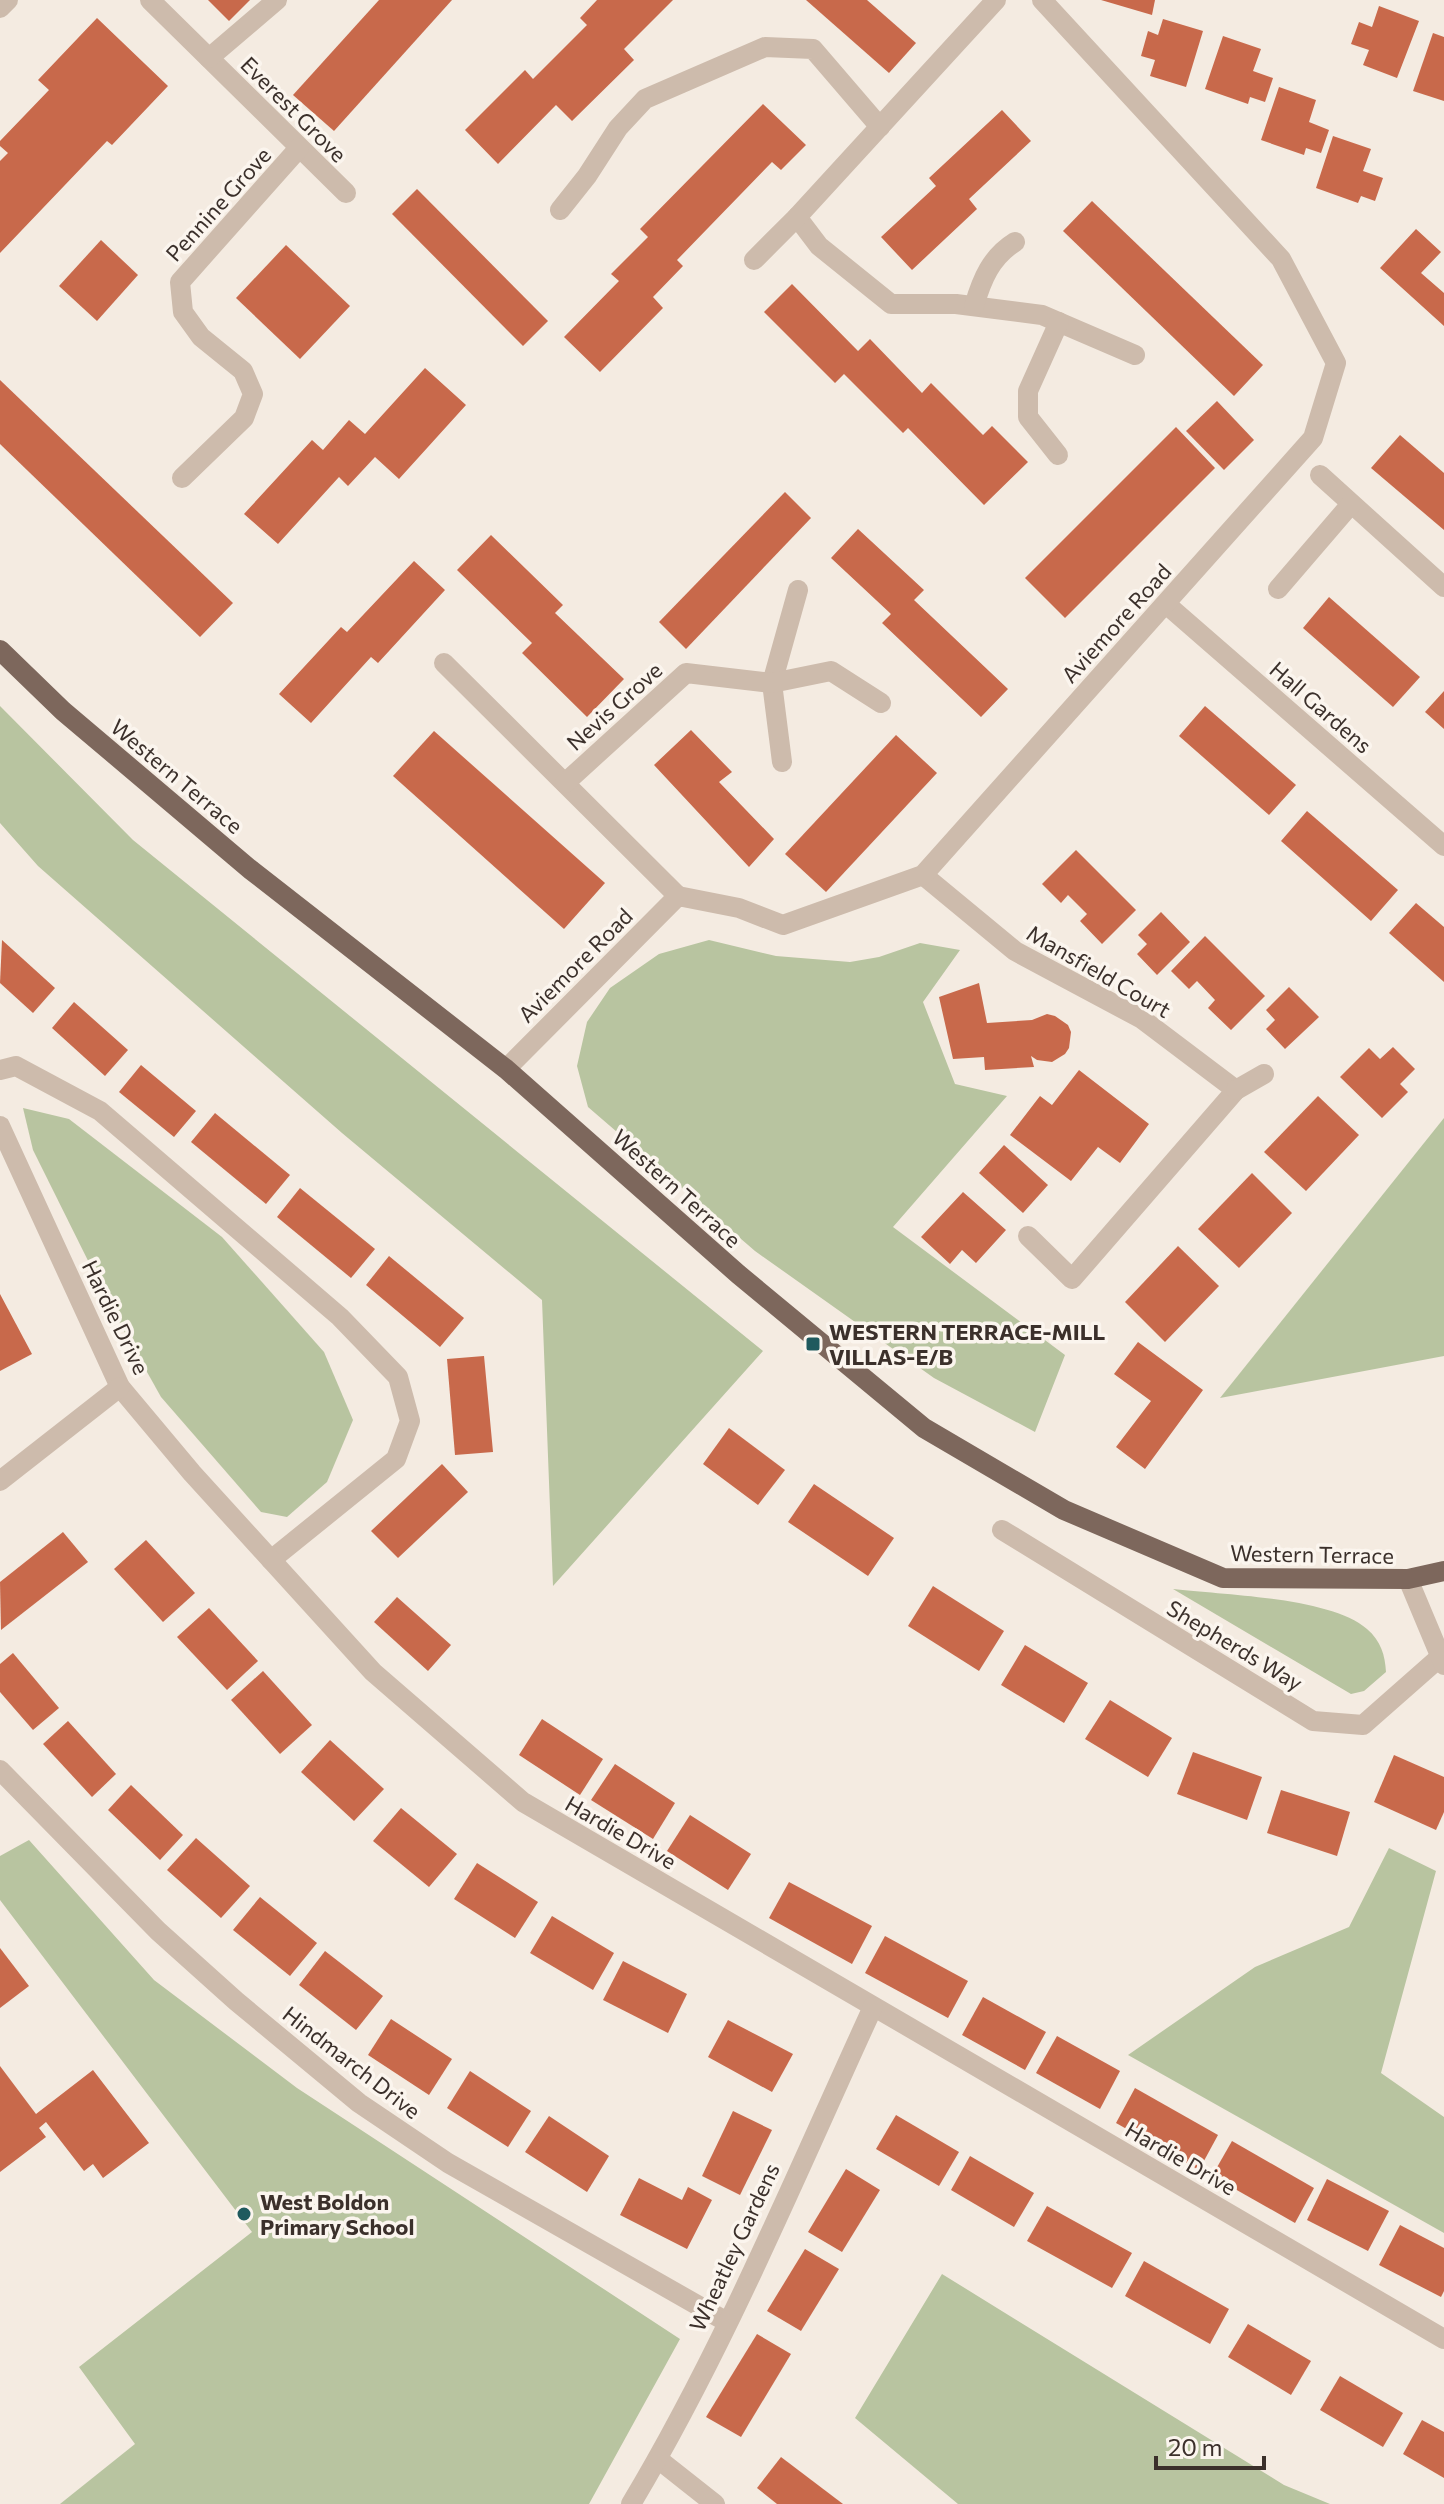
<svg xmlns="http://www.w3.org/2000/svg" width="1444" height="2504" font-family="Commissioner,sans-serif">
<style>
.green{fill:#b8c4a0}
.building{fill:#c8694b}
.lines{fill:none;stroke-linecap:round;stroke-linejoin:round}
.minor{stroke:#cdbbac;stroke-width:20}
.major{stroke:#7d675c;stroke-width:20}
.poi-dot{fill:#1f5a5e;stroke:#fbf5ee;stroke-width:3}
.labels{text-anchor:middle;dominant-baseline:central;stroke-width:7;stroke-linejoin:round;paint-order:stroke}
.street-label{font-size:22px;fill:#3b302b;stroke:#fbf5ee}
.poi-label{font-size:22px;font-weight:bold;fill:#3b302b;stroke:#fbf5ee;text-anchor:start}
</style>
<rect width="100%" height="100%" fill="#f4ebe1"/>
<g class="green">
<path d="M0,706l133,134 630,511 -210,235 -11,-286 -200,-167 -304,-267 -38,-43z"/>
<path d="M709,940l67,16 74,6 29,-5 41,-14 40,7 -37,52 32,82 52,12 -114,131 172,128 -30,77 -101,-54 -179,-127 -167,-144 -11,-41 10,-44 23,-34 49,-34z"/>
<path d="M23,1108l46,11 153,118 102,115 29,68 -26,62 -40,35 -26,-5 -100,-115 -47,-84 -81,-163z"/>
<path d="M1444,1118v238l-224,42z"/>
<path d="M1173,1589c50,6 157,8 194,40 14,12 18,26 19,43l-22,19 -13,3z"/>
<path d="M29,1840l125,140 143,108 383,251 -91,165h-529l75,-60 -56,-77 173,-135 -252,-332v-44z"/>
<path d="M1389,1848l47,23 -55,202 63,44v116l-316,-178 127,-88 94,-40z"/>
<path d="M942,2274l342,211 46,19h-372l-103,-86z"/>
</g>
<g class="building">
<path d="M208,0h42l-21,21z"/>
<path d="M379,0h73l-118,131 -41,-36z"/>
<path d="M597,0h76l-49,49 10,11 -62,61 -16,-16 -58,59 -33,-34 60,-60 8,9 54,-54 -7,-7z"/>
<path d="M806,0h61l49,43 -27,30z"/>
<path d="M1101,0h54l-3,15z"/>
<path d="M1379,6l40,15 -22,57 -34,-13 6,-15 -18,-6 8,-22 13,5z"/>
<path d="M97,18l71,68 -56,59 -5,-4 -107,112v-92l8,-8 -8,-7v-5l49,-51 -11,-10z"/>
<path d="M1163,19l40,12 -17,56 -36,-11 5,-16 -14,-4 7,-25 10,4z"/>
<path d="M1433,33l11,4v64l-31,-10z"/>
<path d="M1223,36l38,13 -8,22 20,7 -8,24 -15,-5 -2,7 -43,-15z"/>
<path d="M1279,87l37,13 -7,22 20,8 -8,23 -15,-5 -2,7 -43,-15z"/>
<path d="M763,104l43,41 -25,25 -9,-8 -95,98 6,6 -30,31 10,11 -63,64 -36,-35 55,-56 -8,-7 37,-37 -8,-8z"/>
<path d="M1002,110l29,31 -62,58 8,10 -65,61 -31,-33 55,-51 -7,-8z"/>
<path d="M1333,136l38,13 -8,22 20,7 -8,23 -14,-5 -3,7 -42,-15z"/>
<path d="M417,189l131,132 -25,25 -131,-132z"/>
<path d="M1092,201l171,164 -29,31 -171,-165z"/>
<path d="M1416,229l25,23 -20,21 23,20v33l-64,-58z"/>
<path d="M101,240l37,35 -41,46 -38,-35z"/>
<path d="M286,245l64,61 -50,53 -64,-61z"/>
<path d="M792,284l66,67 12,-12 52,54 9,-10 52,52 9,-9 36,36 -44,43 -76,-77 -5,5 -59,-59 -9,9 -71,-71z"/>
<path d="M425,368l41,37 -67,74 -24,-22 -27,29 -9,-9 -61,67 -34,-30 68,-74 11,10 26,-30 16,14z"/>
<path d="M0,380l233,223 -33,34 -200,-193z"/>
<path d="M1217,401l37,39 -30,30 -38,-39z"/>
<path d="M1176,427l39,41 -150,150 -40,-40z"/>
<path d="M1400,435l44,38v57l-73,-62z"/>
<path d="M785,492l26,26 -125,131 -27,-27z"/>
<path d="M858,529l66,61 -10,10 94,89 -27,28 -99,-94 9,-9 -60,-56z"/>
<path d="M491,535l72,70 -8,8 69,66 -37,38 -65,-64 10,-10 -75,-73z"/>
<path d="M414,561l31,29 -67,73 -7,-6 -60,66 -32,-29 62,-67 6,5z"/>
<path d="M1329,597l91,80 -27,30 -90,-79z"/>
<path d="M1444,691v38l-19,-17z"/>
<path d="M1205,706l91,79 -27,30 -90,-79z"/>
<path d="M691,730l41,42 -13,10 55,57 -25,28 -95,-102z"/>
<path d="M434,731l171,152 -41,46 -171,-153z"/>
<path d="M896,735l41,38 -111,119 -41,-38z"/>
<path d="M1307,811l91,79 -27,31 -90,-80z"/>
<path d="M1076,850l60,60 -34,34 -22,-23 7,-7 -19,-19 -7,8 -19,-19z"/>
<path d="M1416,903l28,24v55l-55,-49z"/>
<path d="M1161,912l29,30 -33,33 -20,-21 10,-10 -9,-9z"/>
<path d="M1205,936l60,60 -34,34 -23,-22 7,-8 -18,-19 -8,8 -18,-18z"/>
<path d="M2,940l53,48 -22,25 -33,-30z"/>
<path d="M979,983l8,40 45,-3 15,-6 8,2 13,9 3,7 -2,16 -4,6 -13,8 -15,-2 -6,-4 3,11 -49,3 -1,-13 -31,2 -14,-62z"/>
<path d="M1289,987l30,30 -34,32 -19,-20 9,-9 -9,-10z"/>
<path d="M74,1002l54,48 -23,26 -53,-48z"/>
<path d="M1393,1047l22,22 -15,15 8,8 -26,26 -42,-41 29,-29 11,11z"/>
<path d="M141,1065l55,46 -22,26 -55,-45z"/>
<path d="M1079,1070l70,54 -29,39 -22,-16 -27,34 -61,-46 30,-39 12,9z"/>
<path d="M1318,1096l41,39 -53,56 -42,-39z"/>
<path d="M215,1113l75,62 -24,29 -75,-62z"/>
<path d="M1004,1145l44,40 -25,28 -44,-40z"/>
<path d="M1252,1173l40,40 -53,55 -41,-39z"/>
<path d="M300,1188l75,61 -24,29 -74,-61z"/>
<path d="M963,1192l43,38 -30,33 -14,-13 -12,14 -29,-27z"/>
<path d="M1178,1246l41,40 -54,56 -40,-40z"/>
<path d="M389,1256l75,62 -24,29 -74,-62z"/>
<path d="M0,1294l32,60 -32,17z"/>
<path d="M1138,1342l65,48 -58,79 -29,-22 35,-46 -37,-27z"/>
<path d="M484,1356l9,96 -38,3 -8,-96z"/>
<path d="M729,1428l56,42 -27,35 -55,-41z"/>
<path d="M442,1464l26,28 -70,66 -27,-27z"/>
<path d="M814,1484l80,54 -26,38 -80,-54z"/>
<path d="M63,1532l25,30 -87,68 -1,-48z"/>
<path d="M146,1540l49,53 -32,29 -49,-53z"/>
<path d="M933,1586l71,45 -25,40 -71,-45z"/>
<path d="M397,1597l54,48 -23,26 -54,-49z"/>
<path d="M209,1608l49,53 -31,29 -50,-53z"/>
<path d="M1025,1645l63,38 -24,40 -63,-38z"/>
<path d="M13,1653l46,55 -26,22 -33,-38v-28z"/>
<path d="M263,1671l49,54 -32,29 -49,-54z"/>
<path d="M1110,1700l62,38 -24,39 -63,-38z"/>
<path d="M542,1719l61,40 -23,36 -61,-40z"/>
<path d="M68,1721l48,53 -24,23 -49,-53z"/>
<path d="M330,1740l54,49 -30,32 -53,-49z"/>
<path d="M1193,1752l69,25 -15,43 -70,-26z"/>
<path d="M1394,1755l50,22v35l-8,18 -62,-28z"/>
<path d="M615,1764l60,39 -22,36 -62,-39z"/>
<path d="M131,1785l52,50 -23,25 -52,-50z"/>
<path d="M1281,1790l69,22 -13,44 -70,-23z"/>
<path d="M401,1808l56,46 -28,33 -56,-46z"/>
<path d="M690,1815l61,39 -23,36 -61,-39z"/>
<path d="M196,1838l54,48 -29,32 -54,-48z"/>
<path d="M477,1863l61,39 -23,36 -61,-39z"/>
<path d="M789,1882l83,44 -20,38 -83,-46z"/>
<path d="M260,1897l57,46 -27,33 -57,-46z"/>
<path d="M552,1916l62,37 -21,37 -63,-37z"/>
<path d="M885,1936l83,45 -20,37 -83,-45z"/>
<path d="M0,1948l29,38 -29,22z"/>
<path d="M325,1951l58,45 -27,34 -57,-45z"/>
<path d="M623,1961l64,33 -19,39 -65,-33z"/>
<path d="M983,1997l63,35 -21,38 -63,-35z"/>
<path d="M391,2019l61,40 -23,36 -61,-40z"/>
<path d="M728,2020l65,34 -21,38 -64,-35z"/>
<path d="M1057,2036l63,35 -20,38 -64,-36z"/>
<path d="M0,2066l36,48 57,-44 56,73 -46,35 -10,-14 -9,7 -38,-49 -7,6 7,9 -46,35z"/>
<path d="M470,2071l61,40 -23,36 -61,-39z"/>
<path d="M1135,2088l83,47 -19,35 -83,-47z"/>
<path d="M733,2111l39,19 -32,65 -38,-19z"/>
<path d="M896,2115l63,37 -20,34 -63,-37z"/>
<path d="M549,2116l60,40 -22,36 -62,-40z"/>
<path d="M1232,2141l82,47 -19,35 -83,-47z"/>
<path d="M970,2156l64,37 -20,34 -63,-37z"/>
<path d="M846,2169l34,21 -38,62 -34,-20z"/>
<path d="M639,2178l43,22 6,-13 24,13 -25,49 -67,-34z"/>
<path d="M1327,2179l62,32 -21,40 -61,-31z"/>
<path d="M1047,2206l85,47 -20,35 -85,-47z"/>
<path d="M1400,2225l44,23v43l-3,6 -62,-32z"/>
<path d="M805,2249l34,20 -38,62 -34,-20z"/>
<path d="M1144,2261l85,48 -19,35 -85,-48z"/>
<path d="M1248,2324l63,37 -20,34 -63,-38z"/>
<path d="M757,2334l34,20 -50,83 -35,-20z"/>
<path d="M1340,2376l63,37 -20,34 -63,-37z"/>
<path d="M1422,2420l22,12v46l-41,-24z"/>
<path d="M781,2457l62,47h-66l-20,-16z"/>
</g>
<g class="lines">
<g class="minor">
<path d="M150,0l196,193"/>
<path d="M0,8l8,-8"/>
<path d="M209,58l68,-58"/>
<path d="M560,210l27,-34 31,-48 27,-29 120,-52 48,2 67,78"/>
<path d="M797,217l22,29 72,58h65l86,11 93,40"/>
<path d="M754,260l43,-43 199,-217"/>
<path d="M974,306c8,-27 17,-49 41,-64"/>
<path d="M1058,455l-30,-38v-26l31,-69"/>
<path d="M1320,475l124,112"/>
<path d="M182,478l62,-60 9,-24 -10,-23 -42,-34 -18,-25 -3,-30 119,-134"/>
<path d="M1278,589l73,-85"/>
<path d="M1166,604l278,242"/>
<path d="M444,663l234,233"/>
<path d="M782,762l-10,-79 26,-93"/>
<path d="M565,783l121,-110 86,10 59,-12 50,32"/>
<path d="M923,875l92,76 127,68 94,71 -164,189 -44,-43"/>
<path d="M506,1069l172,-173 61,12 44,17 140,-50 390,-437 23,-75 -55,-104 -239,-259"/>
<path d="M0,1070l16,-4 84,45 240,206 58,60 12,44 -14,38 -125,101"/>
<path d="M1236,1090l28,-16"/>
<path d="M0,1126l120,261 72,86 181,199 150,130 921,537"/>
<path d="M0,1481l120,-94"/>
<path d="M1002,1530l311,191 50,4 76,-67"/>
<path d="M1408,1579l36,86"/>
<path d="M0,1770l158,161 78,70 123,102 89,60 279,159"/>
<path d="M658,2459l57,45"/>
<path d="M631,2504c93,-155 166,-332 242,-497"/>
</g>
<path class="major" d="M0,650l63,61 188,159 255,199 232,205 186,154 140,82 159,68 185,1 36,-8"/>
</g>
<g class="poi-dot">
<rect x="805" y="1336" width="16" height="16" rx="4"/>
<circle cx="244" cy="2214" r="8"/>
</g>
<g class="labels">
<g class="street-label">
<text transform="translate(294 109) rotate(45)">Everest Grove</text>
<text transform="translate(218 204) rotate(-48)">Pennine Grove</text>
<text transform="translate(1116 623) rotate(-48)">Aviemore Road</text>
<text transform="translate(614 706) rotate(-42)">Nevis Grove</text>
<text transform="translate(1321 707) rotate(41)">Hall Gardens</text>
<text transform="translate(177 776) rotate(40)">Western Terrace</text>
<text transform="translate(575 965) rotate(-45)">Aviemore Road</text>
<text transform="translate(1099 971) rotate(30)">Mansfield Court</text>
<text transform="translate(677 1188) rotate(42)">Western Terrace</text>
<text transform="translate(116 1317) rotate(64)">Hardie Drive</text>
<text transform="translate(1312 1554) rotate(1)">Western Terrace</text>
<text transform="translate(1235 1645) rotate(31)">Shepherds Way</text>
<text transform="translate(621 1832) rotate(30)">Hardie Drive</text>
<text transform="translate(352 2062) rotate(38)">Hindmarch Drive</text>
<text transform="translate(1181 2158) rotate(30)">Hardie Drive</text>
<text transform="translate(734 2247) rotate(-65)">Wheatley Gardens</text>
</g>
<g class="poi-label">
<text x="829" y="1331">WESTERN TERRACE-MILL<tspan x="829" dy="25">VILLAS-E/B</tspan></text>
<text x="260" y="2201">West Boldon<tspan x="260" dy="25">Primary School</tspan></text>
</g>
</g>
<path d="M1156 2456v12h108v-12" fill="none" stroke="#3b302b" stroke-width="4"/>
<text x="1168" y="2456" font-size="24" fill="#3b302b" stroke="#fbf5ee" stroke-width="6" paint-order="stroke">20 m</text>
</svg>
